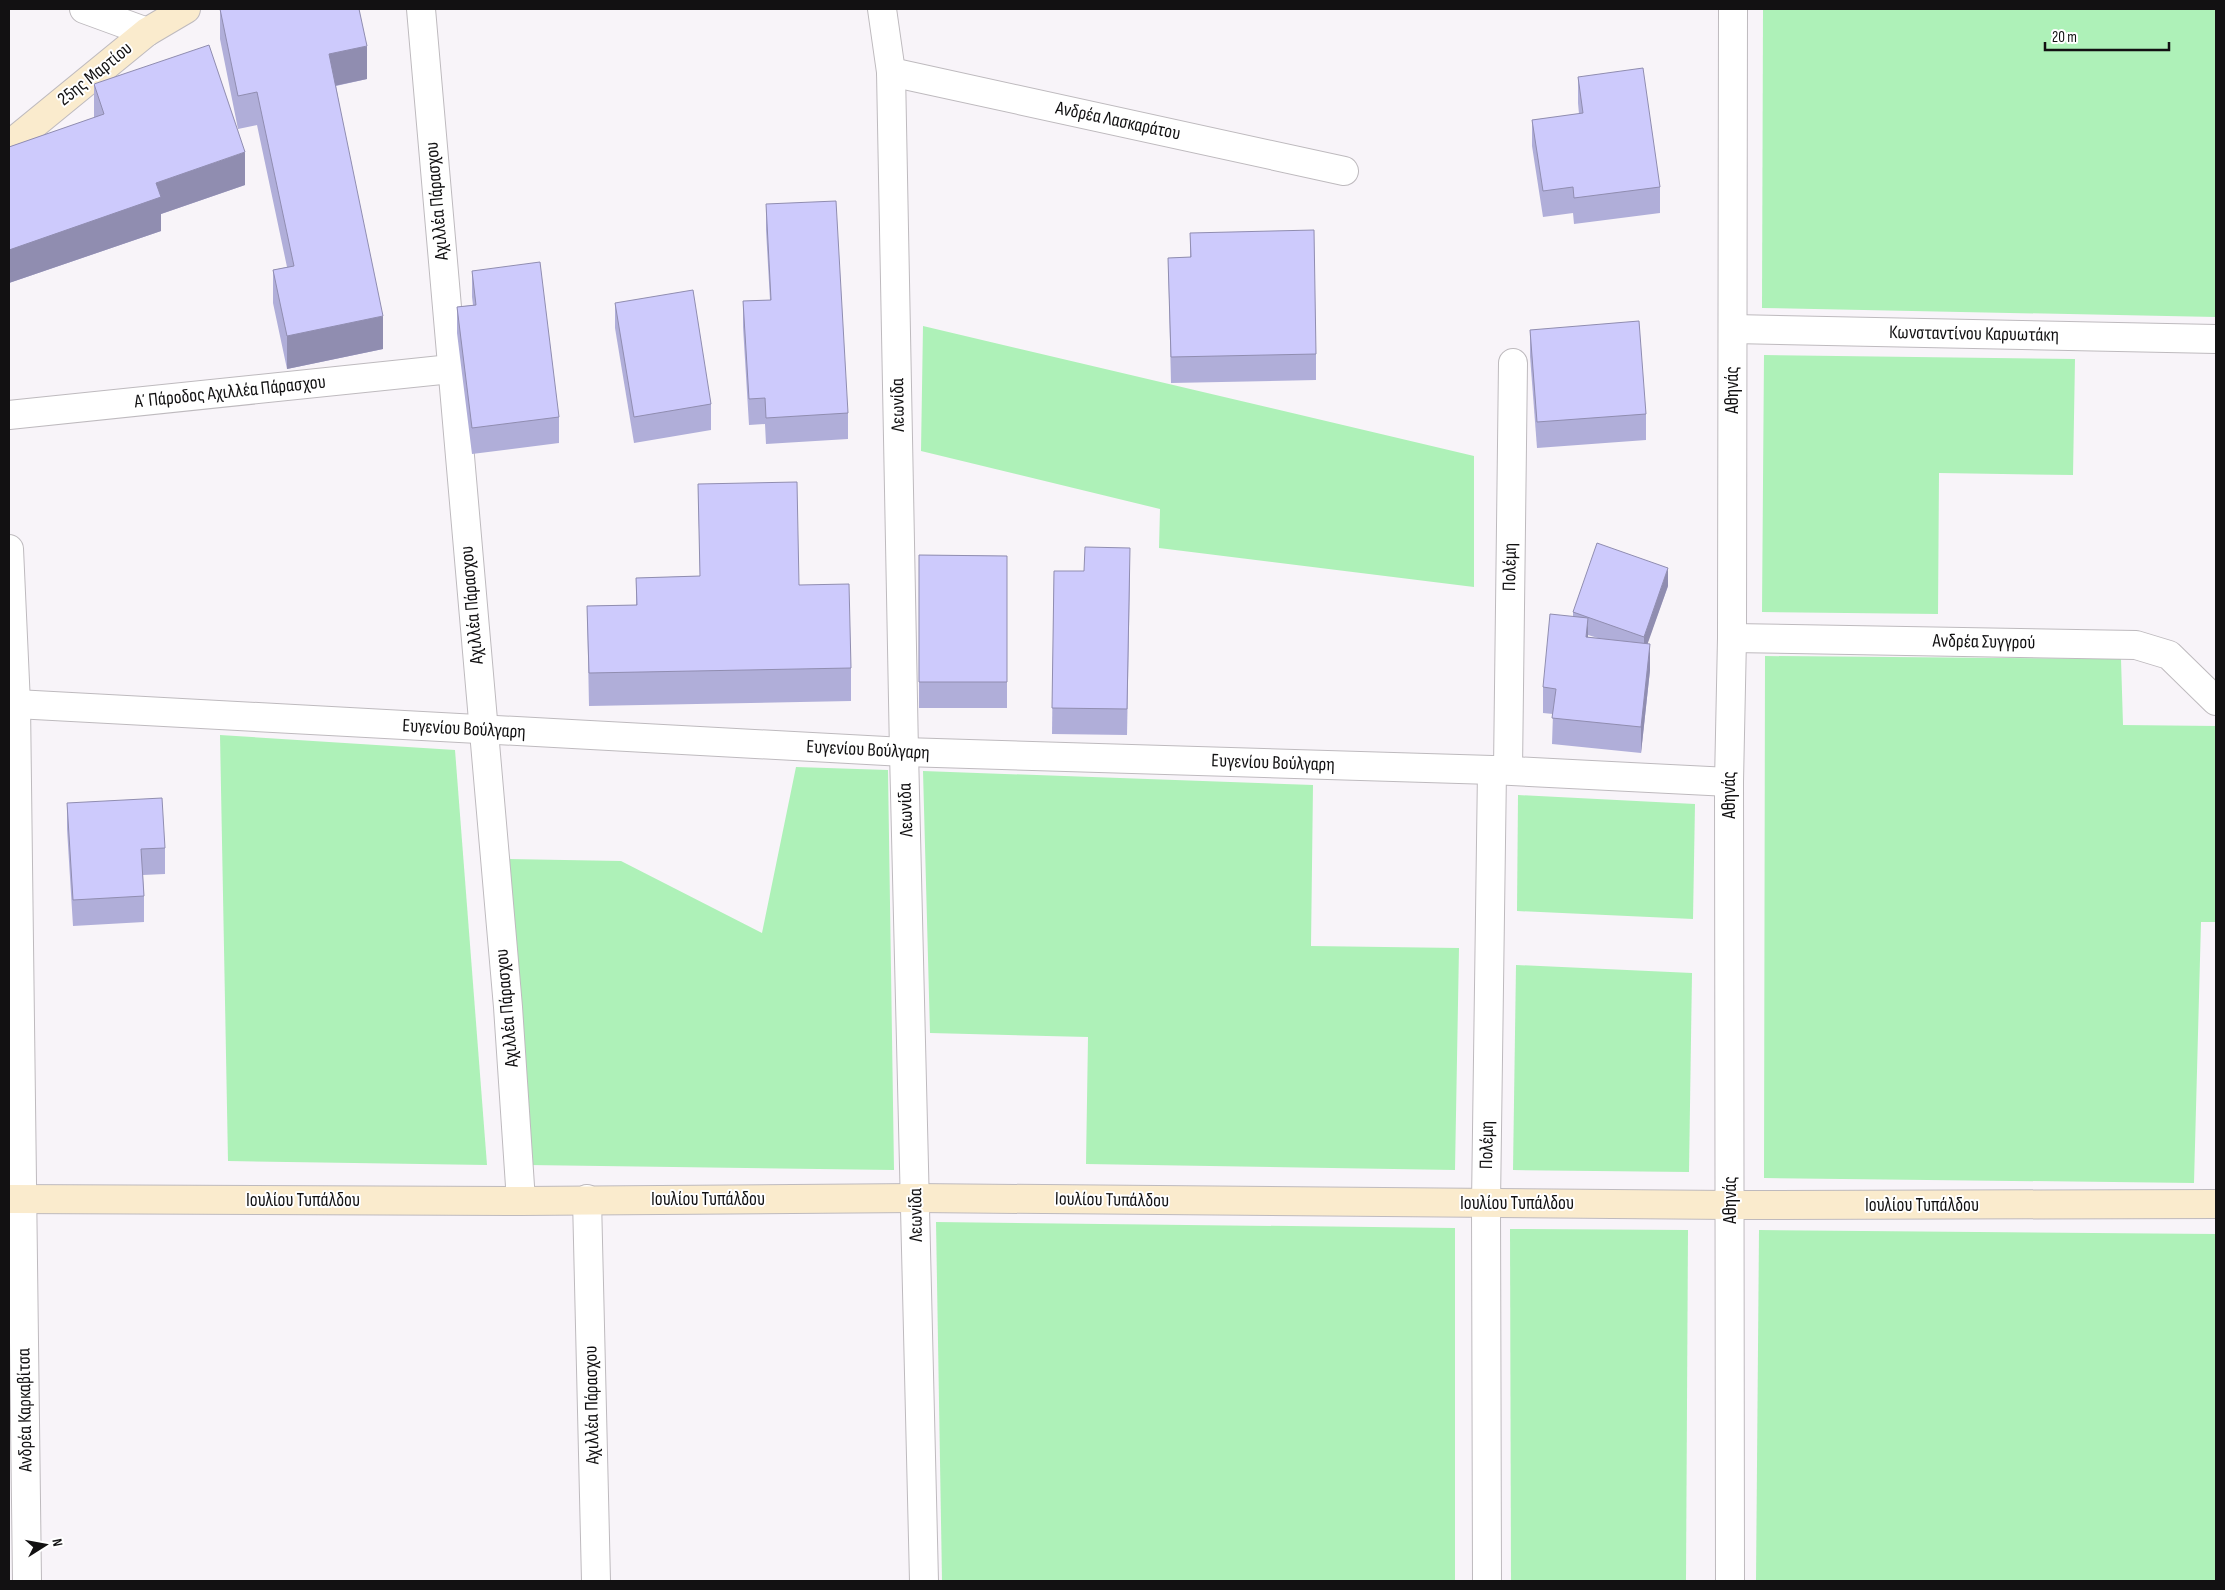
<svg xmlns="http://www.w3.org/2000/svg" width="2225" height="1590" font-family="'Sofia Sans Condensed',sans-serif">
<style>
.green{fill:#aef1b8}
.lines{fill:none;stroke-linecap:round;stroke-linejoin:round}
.street-casing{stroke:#bebabe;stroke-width:30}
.secondary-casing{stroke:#bebabe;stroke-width:30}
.street{stroke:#fff;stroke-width:28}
.secondary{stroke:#faebcd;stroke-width:28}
.wall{fill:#b0aed9;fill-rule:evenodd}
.shaded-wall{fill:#908db0}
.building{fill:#cdcafc;stroke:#908db0}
.labels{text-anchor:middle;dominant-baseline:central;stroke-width:4;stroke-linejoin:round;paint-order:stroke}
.street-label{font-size:19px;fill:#121112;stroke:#fff}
</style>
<rect width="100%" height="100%" fill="#f8f4f9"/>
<g class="green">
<path d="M1763,9h453v308l-454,-9z"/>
<path d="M923,326l551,130v131l-315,-39 1,-39 -239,-58z"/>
<path d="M1764,355l311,4 -2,116 -134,-2 -1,141 -176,-2z"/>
<path d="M1765,656l356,3 2,66 93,1v196h-15l-7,261 -430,-5z"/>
<path d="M220,735l235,15 32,415 -259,-4z"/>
<path d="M796,767l92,3 6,400 -366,-5 -23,-306 116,2 141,72z"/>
<path d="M923,771l390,14 -2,161 148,2 -4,222 -369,-6 2,-127 -158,-4z"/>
<path d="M1518,795l177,9 -2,115 -176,-8z"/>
<path d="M1516,965l176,8 -3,199 -176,-2z"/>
<path d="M936,1222l519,6v353h-513z"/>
<path d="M1510,1229l178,1 -2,351h-175z"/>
<path d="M1759,1230l457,4v347h-460z"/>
</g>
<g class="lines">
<g class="street-casing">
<g id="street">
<path d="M84,9l63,23"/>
<path d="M421,9l87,998 13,194"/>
<path d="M882,9l9,63 13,680 20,829"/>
<path d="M891,72l453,99"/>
<path d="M1733,329l483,10"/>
<path d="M9,415l442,-46"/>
<path d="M9,549l7,155 11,877"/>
<path d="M1732,638l404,7 33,10 47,46"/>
<path d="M9,701l7,3 888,48 588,18 237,12"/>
<path d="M1508,770l5,-407"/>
<path d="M587,1199l9,382"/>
<path d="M1487,1581l-1,-378 6,-433"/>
<path d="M1730,1581l-1,-799 3,-144 1,-629"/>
</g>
</g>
<g class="secondary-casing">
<g id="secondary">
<path d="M9,145l138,-113 39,-23"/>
<path d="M9,1199l512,2 395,-3 814,7 486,-1"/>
</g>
</g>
<use href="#street" class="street"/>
<use href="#secondary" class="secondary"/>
</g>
<g class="wall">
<path d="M220,9h139l8,70 -31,7 47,263 -96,20 -14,-66v-33l14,-3 -30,-142 -19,4 -18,-90z"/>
<path d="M1578,77l82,110v26l-86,11 -1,-11 -30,4 -11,-71v-26l47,-6 -1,-11z"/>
<path d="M94,84l151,101 -84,29v17l-152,52v-136l85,-29z"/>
<path d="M766,204l82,209v26l-82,5 -1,-20 -16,1 -6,-98v-26l27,-1 -4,-70z"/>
<path d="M1190,233l126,121v26l-145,3 -3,-125 22,-1z"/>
<path d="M472,271l87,146v26l-87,11 -15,-121v-26l16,-2 -1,-8z"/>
<path d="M615,303l96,101v26l-77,13 -19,-115z"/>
<path d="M1530,330l116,84v26l-109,8 -7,-92z"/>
<path d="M698,484l101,101 52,83v33l-262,5 -2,-100 49,-1v-27l64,-2z"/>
<path d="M919,555l88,1v152h-88z"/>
<path d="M1054,571l76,3 -3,161 -75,-1z"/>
<path d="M1668,586l-21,58 3,26 -9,83 -89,-9 1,-30 -10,-1v-26l30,-71v-4zM1588,635l10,3 -10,-1z"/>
<path d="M67,803l98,45v26l-22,1 1,21v26l-71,4 -6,-97z"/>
</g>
<g class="shaded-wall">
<path d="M367,46v33l-38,8v-33z"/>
<path d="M245,152v33l-84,29v17l-152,52v-33l147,-67z"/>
<path d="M383,316v33l-96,20v-33z"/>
<path d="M1668,568v18l-24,68v-17z"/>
<path d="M1588,618v26l-2,-7z"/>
<path d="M1650,644v26l-9,83v-26z"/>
</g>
<g class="building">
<path d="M220,9h139l8,37 -38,8 54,262 -96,20 -14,-66 21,-4 -37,-174 -19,4z"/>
<path d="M209,45l36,107 -89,31 5,14 -152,53v-103l95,-33 -10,-30z"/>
<path d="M1643,68l17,119 -86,11 -1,-11 -30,4 -11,-71 51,-7 -5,-36z"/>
<path d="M836,201l12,212 -82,5 -1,-20 -16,1 -6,-98 28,-1 -5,-96z"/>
<path d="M1314,230l2,124 -145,3 -3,-99 23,-1 -1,-24z"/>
<path d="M540,262l19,155 -87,11 -15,-121 19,-2 -4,-34z"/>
<path d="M693,290l18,114 -77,13 -19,-114z"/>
<path d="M1639,321l7,93 -109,8 -7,-92z"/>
<path d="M797,482l2,103 50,-1 2,84 -262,5 -2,-67 50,-1 -1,-27 64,-2 -2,-92z"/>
<path d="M1597,543l71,25 -24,69 -71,-25z"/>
<path d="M1085,547l45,1 -3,161 -75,-1 2,-137h30z"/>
<path d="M919,555l88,1v126h-88z"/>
<path d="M1550,614l38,4 -2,19 64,7 -9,83 -89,-9 4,-29 -13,-2z"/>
<path d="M162,798l3,50 -24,1 3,47 -71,4 -6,-97z"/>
</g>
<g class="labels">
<g class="street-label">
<text transform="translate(95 74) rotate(-39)">25ης Μαρτίου</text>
<text transform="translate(1118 121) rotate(12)">Ανδρέα Λασκαράτου</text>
<text transform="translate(437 201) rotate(-95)">Αχιλλέα Πάρασχου</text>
<text transform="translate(1974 334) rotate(1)">Κωνσταντίνου Καρυωτάκη</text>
<text transform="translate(1732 390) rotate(-90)">Αθηνάς</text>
<text transform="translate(230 392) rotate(-6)">Α΄ Πάροδος Αχιλλέα Πάρασχου</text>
<text transform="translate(898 405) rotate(-91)">Λεωνίδα</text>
<text transform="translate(1510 567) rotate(-89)">Πολέμη</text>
<text transform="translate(472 605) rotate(-95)">Αχιλλέα Πάρασχου</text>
<text transform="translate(1984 642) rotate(1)">Ανδρέα Συγγρού</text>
<text transform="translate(464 729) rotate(3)">Ευγενίου Βούλγαρη</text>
<text transform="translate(868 750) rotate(3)">Ευγενίου Βούλγαρη</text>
<text transform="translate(1273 763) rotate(2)">Ευγενίου Βούλγαρη</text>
<text transform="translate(1729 795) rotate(-90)">Αθηνάς</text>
<text transform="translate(906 810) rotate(-92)">Λεωνίδα</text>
<text transform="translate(507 1008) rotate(-95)">Αχιλλέα Πάρασχου</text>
<text transform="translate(1487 1145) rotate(-89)">Πολέμη</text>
<text x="708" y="1199">Ιουλίου Τυπάλδου</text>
<text x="303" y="1200">Ιουλίου Τυπάλδου</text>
<text transform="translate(1112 1200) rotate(1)">Ιουλίου Τυπάλδου</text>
<text transform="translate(1730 1200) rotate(-90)">Αθηνάς</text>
<text x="1517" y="1203">Ιουλίου Τυπάλδου</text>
<text x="1922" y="1205">Ιουλίου Τυπάλδου</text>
<text transform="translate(916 1215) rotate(-91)">Λεωνίδα</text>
<text transform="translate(592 1405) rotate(-91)">Αχιλλέα Πάρασχου</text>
<text transform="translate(25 1410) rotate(-91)">Ανδρέα Καρκαβίτσα</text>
</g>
</g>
<rect width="2225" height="1590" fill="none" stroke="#121112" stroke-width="20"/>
<g transform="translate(45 1545) rotate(79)" stroke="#ffffff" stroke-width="4" paint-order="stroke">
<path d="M0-4L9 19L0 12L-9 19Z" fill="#121112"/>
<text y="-8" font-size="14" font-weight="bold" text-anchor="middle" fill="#121112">N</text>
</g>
<path d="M2045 42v8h124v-8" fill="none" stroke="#121112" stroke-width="2.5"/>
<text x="2052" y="42" font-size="15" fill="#121112" stroke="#ffffff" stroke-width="4" paint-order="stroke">20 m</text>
</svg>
